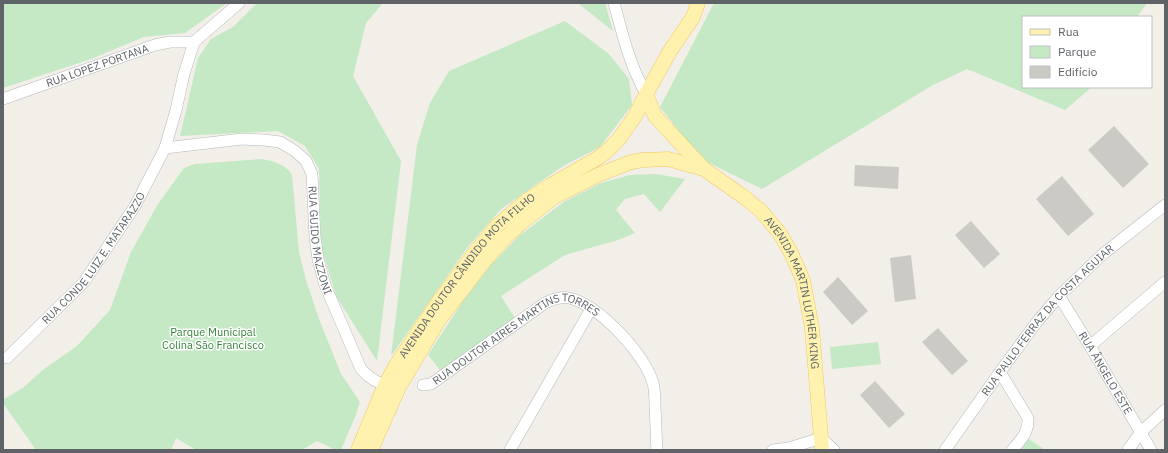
<svg xmlns="http://www.w3.org/2000/svg" width="1168" height="453" font-family="'IBM Plex Sans',sans-serif">
<style>
.green{fill:#c5e8c5}
.building{fill:#cccac5}
.lines{fill:none;stroke-linecap:round;stroke-linejoin:round}
.minor-casing{stroke:#b5b8bc;stroke-width:12}
.major-casing{stroke:#f2c960;stroke-width:15}
.minor{stroke:#fff;stroke-width:11}
.major{stroke:#fff2af;stroke-width:14}
.labels{text-anchor:middle;dominant-baseline:central;stroke-width:3;stroke-linejoin:round;paint-order:stroke}
.street-label{font-size:11px;fill:#5f6368;stroke:#fff}
.park-label{font-size:11px;fill:#348238;stroke:#fff}
</style>
<rect width="100%" height="100%" fill="#f1efe8"/>
<g class="green">
<path d="M3,3h224l-42,30 -41,4 -53,22 -88,29z"/>
<path d="M257,3h126l-17,20 -13,53 48,85 -24,200 -41,-65 -15,-50 -2,-77 -14,-23 -27,-15 -98,5 18,-78 13,-19 22,-12z"/>
<path d="M578,3h27l8,28z"/>
<path d="M714,3h433l-10,14h-114v70h69l-27,23 -98,-41 -34,16 -171,104 -61,-30 -41,-52z"/>
<path d="M565,21l44,33 20,25 3,26 -32,42 -37,19 -62,43 -34,39 -76,108 26,-211 13,-42 19,-32z"/>
<path d="M261,159c12,2 25,5 31,16l7,77 7,28 13,39 22,55 19,28 -5,15 -14,33h-5l-19,-9 -15,9h-106l-20,-12 -5,12h-135l-33,-47v-3l21,-13 20,-18 33,-23 33,-36 21,-58 27,-48 26,-36 11,-4z"/>
<path d="M656,174l29,5 -25,33 -16,-18 -19,5 -9,11 19,23 -17,7 -53,15 -64,41 15,24 -76,50 -12,-15 35,-54 27,-35 29,-30 46,-35 36,-18 29,-8z"/>
<path d="M878,342l3,22 -49,5 -2,-22z"/>
<path d="M1029,439l16,11h-25z"/>
</g>
<g class="building">
<path d="M1114,126l35,38 -26,24 -35,-38z"/>
<path d="M855,165l44,2 -1,22 -44,-3z"/>
<path d="M1062,176l32,38 -26,22 -32,-37z"/>
<path d="M971,221l29,33 -16,14 -29,-33z"/>
<path d="M911,255l5,44 -21,3 -5,-44z"/>
<path d="M838,277l30,34 -16,14 -29,-33z"/>
<path d="M938,328l30,33 -16,14 -30,-33z"/>
<path d="M875,381l30,33 -16,14 -29,-33z"/>
</g>
<g class="lines">
<g class="minor-casing">
<g id="minor">
<path d="M614,3c9,33 15,60 32,91"/>
<path id="s1" d="M3,99l152,-54 15,-3h24"/>
<path id="s2" d="M165,148l77,-9 22,1 16,2 15,9 11,10 6,13 3,63 3,22 7,26 36,84c10,11 18,15 32,17"/>
<path id="s3" d="M1059,296l31,50 61,104"/>
<path d="M1090,346l75,-64"/>
<path id="s4" d="M7,358l77,-76 51,-76 30,-58 11,-38 8,-36 10,-32 45,-39"/>
<path d="M1000,372l28,46c1,14 -7,22 -16,32"/>
<path id="s5" d="M423,385l8,-1 114,-81c7,-3 15,-7 24,-5 29,6 76,56 84,85 2,7 2,16 2,24 1,14 1,29 2,43"/>
<path d="M510,450l81,-141"/>
<path d="M773,450l16,-2 32,-10 13,12"/>
<path id="s6" d="M945,450l55,-78 36,-49 23,-27 44,-42 62,-49"/>
<path d="M1128,450l12,-17 25,-23"/>
</g>
</g>
<g class="major-casing">
<g id="major">
<path id="s7" d="M646,94l9,22 49,53 40,28 17,14 20,24 10,18 12,27 9,48 10,122"/>
<path id="s8" d="M358,450l27,-65 13,-23 39,-58 39,-53 21,-25 29,-25 25,-16 45,-26 10,-7 13,-13 16,-23 11,-22 24,-43 23,-34 5,-14"/>
<path d="M371,450l28,-63 40,-67 47,-61 17,-19 17,-16 34,-27 44,-22 33,-13 12,-2 25,-1 36,10"/>
</g>
</g>
<use href="#minor" class="minor"/>
<use href="#major" class="major"/>
</g>
<g class="labels">
<g class="street-label">
<text stroke="none"><textPath href="#s1" startOffset="100">RUA LOPEZ PORTANA</textPath></text>
<text stroke="none"><textPath href="#s2" startOffset="229">RUA GUIDO MAZZONI</textPath></text>
<text stroke="none"><textPath href="#s4" startOffset="133">RUA CONDE LUIZ E. MATARAZZO</textPath></text>
<text stroke="none"><textPath href="#s8" startOffset="208">AVENIDA DOUTOR CÂNDIDO MOTA FILHO</textPath></text>
<text stroke="none"><textPath href="#s7" startOffset="257">AVENIDA MARTIN LUTHER KING</textPath></text>
<text stroke="none"><textPath href="#s6" startOffset="166">RUA PAULO FERRAZ DA COSTA AGUIAR</textPath></text>
<text stroke="none"><textPath href="#s5" startOffset="109">RUA DOUTOR AIRES MARTINS TORRES</textPath></text>
<text stroke="none"><textPath href="#s3" startOffset="90">RUA ÂNGELO ESTE</textPath></text>
</g>
<g class="park-label">
<text x="213" y="332">Parque Municipal<tspan x="213" dy="13">Colina São Francisco</tspan></text>
</g>
</g>
<rect width="1168" height="453" fill="none" stroke="#5f6368" stroke-width="8"/>
<rect x="1022" y="16" width="130" height="72" fill="#ffffff" stroke="#bfc1c3"/>
<rect x="1030" y="29" width="20" height="6" fill="#fff2af" stroke="#bfc1c3"/>
<text x="1058" y="36" font-size="12" fill="#5f6368">Rua</text>
<rect x="1030" y="46" width="20" height="12" fill="#c5e8c5" stroke="#bfc1c3"/>
<text x="1058" y="56" font-size="12" fill="#5f6368">Parque</text>
<rect x="1030" y="66" width="20" height="12" fill="#cccac5" stroke="#bfc1c3"/>
<text x="1058" y="76" font-size="12" fill="#5f6368">Edifício</text>
</svg>
